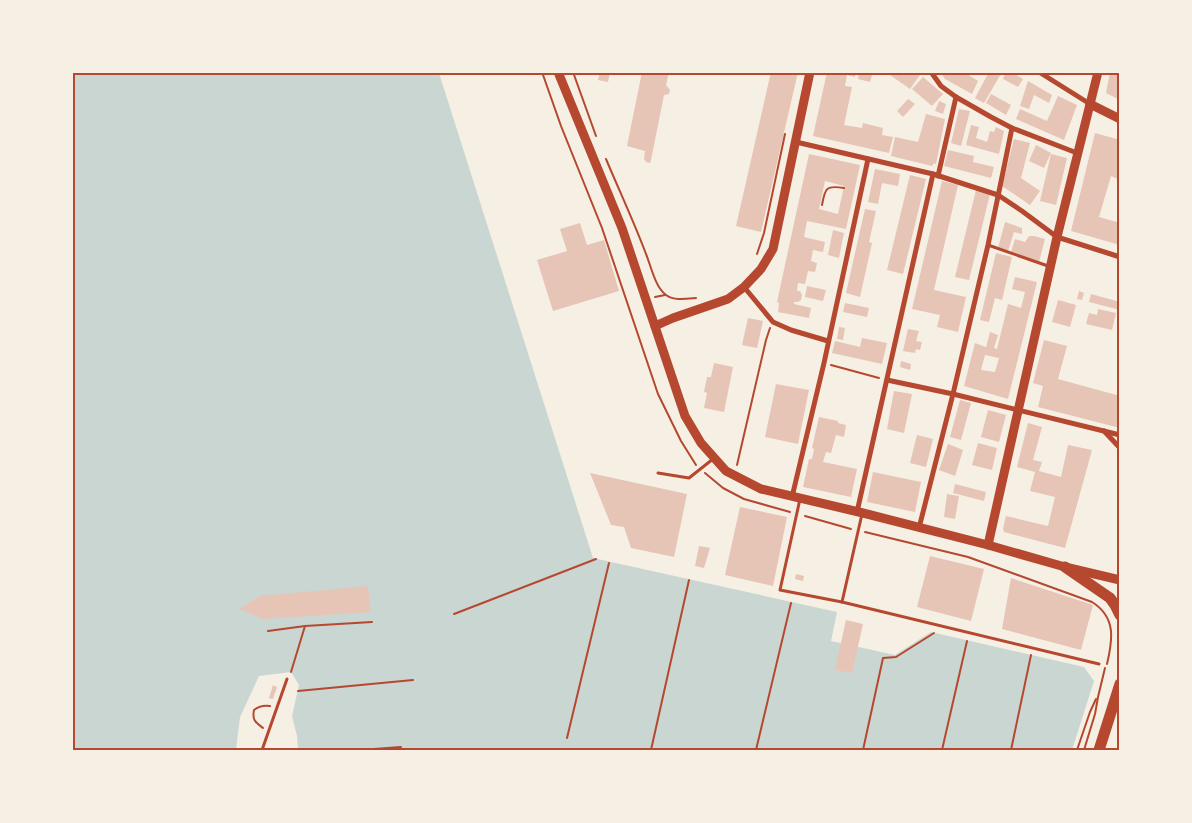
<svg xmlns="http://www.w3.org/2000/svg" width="1192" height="823" font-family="'Noto Sans',sans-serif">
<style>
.water{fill:#c9d6d2}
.building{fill:#e6c5b7;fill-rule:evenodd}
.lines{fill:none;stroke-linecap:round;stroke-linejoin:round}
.path{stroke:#b5482f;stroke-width:2}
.service{stroke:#b5482f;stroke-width:3}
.minor{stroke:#b5482f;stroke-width:5}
.tertiary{stroke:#b5482f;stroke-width:9}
.primary{stroke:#b5482f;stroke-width:11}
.neatline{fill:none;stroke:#b5482f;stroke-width:2}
</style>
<rect width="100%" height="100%" fill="#f6efe4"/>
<path class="water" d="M72,73h367l154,485 244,54 -6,29 64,14 36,-23 153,35 10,14 -22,69h-774l-1,-14 -5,-20 7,-31 -8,-13 -32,4 -19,41 -4,33h-163z"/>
<g class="building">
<path d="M600,72h10l-2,10 -10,-2z"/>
<path d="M642,72h27l-3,13 4,5 -1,4 -5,1 -13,65 -1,3 -4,-1 -2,-3 1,-8 -18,-5z"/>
<path d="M771,72h27l-37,160 -25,-6z"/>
<path d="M827,72h29l-1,5 -8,-2 -2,11 7,1 -8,38 18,3 1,-5 20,5 -1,7 11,2 -4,16 -76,-17z"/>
<path d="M867,72h6l-3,10 -12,-3 1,-6 7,1z"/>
<path d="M892,72h30l-12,17 -20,-14z"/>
<path d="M940,72h24l14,9 -6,13 -27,-15z"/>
<path d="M989,72h13l-18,31 -9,-5z"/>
<path d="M1006,72h5l12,7 -5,8 -15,-8z"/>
<path d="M1110,72h10v28l-14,-7z"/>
<path d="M923,77l20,17 -11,12 -20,-17z"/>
<path d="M1028,81l24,14 -3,8 -15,-8 -5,14 -9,-3z"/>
<path d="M991,94l20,11 -5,10 -20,-12z"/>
<path d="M1058,96l19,9 -13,35 -48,-21 4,-10 27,12z"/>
<path d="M908,99l7,5 -12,13 -6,-6z"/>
<path d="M939,101l7,3 -3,10 -8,-3z"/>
<path d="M959,109l11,2 -9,35 -10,-3z"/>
<path d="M926,114l19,5 -9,45 -2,-1 -2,3 -41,-10 4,-19 23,5z"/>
<path d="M971,125l8,2 -3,11 11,4 3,-11 4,1 2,-5 8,4 -5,23 -33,-9z"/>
<path d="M1095,133l25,7v40l-9,-4 -12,41 21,6v22l-49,-14z"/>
<path d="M1014,139l16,4 -9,35 19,13 -10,14 -28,-19z"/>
<path d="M1036,145l15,8 -7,15 -15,-7z"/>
<path d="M948,150l26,6 -1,6 21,5 -3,11 -47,-12z"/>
<path d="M809,154l51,11 -14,64 -39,-8 -3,16 21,5 -2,10 -10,-2 -2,11 6,2 -2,9 -7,-1 -3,13 -7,-1 -1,8h3l2,4 -1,5 -3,2h-4v2l17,4 -2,10 -31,-6 1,-9 -2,-1zM825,181l19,5 -6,28 -19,-5z"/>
<path d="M1051,154l16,4 -11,47 -16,-4z"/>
<path d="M875,169l25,5 -2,12 -16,-3 -4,21 -10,-2z"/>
<path d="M910,175l16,4 -23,95 -16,-4z"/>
<path d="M942,181l16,4 -24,105 32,7 -8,35 -21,-5 3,-12 -28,-6z"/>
<path d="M976,190l14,4 -21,86 -14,-3z"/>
<path d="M865,209l11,2 -7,31 3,1 -12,54 -14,-4z"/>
<path d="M1005,222l17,6v6l-8,-2 -6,19 -10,-3z"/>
<path d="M580,223l7,22 17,-5 15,51 -66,20 -16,-51 30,-9 -7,-22z"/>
<path d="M833,230l11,3 -5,25 -11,-3z"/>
<path d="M1029,236h5l11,3 -6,23 -28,-10 4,-13 10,3z"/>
<path d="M996,253l16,4 -10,43 -7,-2 -6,24 -9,-2z"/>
<path d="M1015,277l22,5 -29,117 -44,-13 11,-43 11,4 4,-15 8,3 -4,13 3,1 11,-45 13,4 4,-16 -13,-3zM985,355l14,3 -4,14 -14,-2z"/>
<path d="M807,286l19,4 -3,11 -18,-4z"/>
<path d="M1079,291l5,2 -2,7 -5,-1z"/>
<path d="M1091,294l29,8v8l-31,-8z"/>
<path d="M1058,300l18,5 -6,22 -18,-5z"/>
<path d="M845,303l24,5 -2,9 -24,-5z"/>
<path d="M1098,309l18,4 -4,17 -26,-6 3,-11 8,2z"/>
<path d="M748,318l15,3 -6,27 -15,-3z"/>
<path d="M839,327l6,1 -2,12 -6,-1z"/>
<path d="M908,329l11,2 -3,10 6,1 -2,8 -4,-1 -1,4 -12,-2z"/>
<path d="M862,338l25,5 -5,21 -50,-11 3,-12 25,6z"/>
<path d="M1044,340l23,6 -9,33 62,17v32l-82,-21 5,-21 -10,-3z"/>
<path d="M901,361l10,3 -1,6 -10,-3z"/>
<path d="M714,363l19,4 -9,45 -20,-4 3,-15 -3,-1 3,-15h4z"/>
<path d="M776,384l33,6 -11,54 -33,-7z"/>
<path d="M894,391l18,3 -8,39 -17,-4z"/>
<path d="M960,400l11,3 -10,37 -11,-3z"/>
<path d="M988,410l18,5 -7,27 -18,-5z"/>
<path d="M819,417l19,4v2l8,2 -2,12 -8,-2 -5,18 -5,-1 -3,10 34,7 -6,28 -48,-10 6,-28h3l2,-10 -2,-1z"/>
<path d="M1028,423l14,4 -9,33 9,2 -3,9 22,6 7,-32 24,5 -27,98 -61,-16 -1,-3 3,-13 42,10 7,-29 -25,-6 5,-19 -18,-5z"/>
<path d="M917,435l16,4 -7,28 -16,-4z"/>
<path d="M978,443l19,5 -5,22 -20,-5z"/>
<path d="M948,444l15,6 -8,26 -16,-6z"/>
<path d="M873,472l48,10 -6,30 -48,-10z"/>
<path d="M590,473l97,21 -13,63 -43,-9 -7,-21 -13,-2z"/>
<path d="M955,484l31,8 -2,9 -31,-8z"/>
<path d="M947,494l12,2 -4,23 -11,-2z"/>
<path d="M740,507l47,10 -14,69 -48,-11z"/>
<path d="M699,546l11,2 -6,20 -9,-2z"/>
<path d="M930,556l54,13 -13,52 -54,-14z"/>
<path d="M796,574l8,2 -1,5 -8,-2z"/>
<path d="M1011,578l82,27 -12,45 -79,-21z"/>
<path d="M368,586l3,26 -107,7 -25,-10 21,-13z"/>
<path d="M846,620l17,4 -11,49 -17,-3z"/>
<path d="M273,685l4,2 -4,12 -4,-1z"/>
</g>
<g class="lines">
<g class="path">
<path d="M542,72l19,54 41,102 56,166 23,47 15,24"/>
<path d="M573,72l23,64"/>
<path d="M606,159c13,31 28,63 40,95 5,12 9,33 20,41 8,6 20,4 30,3"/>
<path d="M822,205c3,-17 4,-20 22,-17"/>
<path d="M757,254l7,-21 21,-99"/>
<path d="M655,297l10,-2"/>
<path d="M831,365l48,13"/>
<path d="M737,465l29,-125 4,-12"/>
<path d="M705,473l18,15 21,11 46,13"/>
<path d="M805,516l46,13"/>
<path d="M865,532l103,25 124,45c24,15 21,37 15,62"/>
<path d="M454,614l142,-55"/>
<path d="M268,631l37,-5 67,-4"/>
<path d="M291,672l14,-46"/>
<path d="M298,691l115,-11"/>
<path d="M263,728c-8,-6 -11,-8 -9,-18 5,-4 9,-5 16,-4"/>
<path d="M567,738l42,-175"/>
<path d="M360,750l41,-3"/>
<path d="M651,750l38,-170"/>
<path d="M756,750l35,-147"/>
<path d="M863,750l20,-92 13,-1 38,-24"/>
<path d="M942,750l25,-109"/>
<path d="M1011,750l20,-95"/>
<path d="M1077,750l13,-38 6,-13"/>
<path d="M1084,750l11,-36 3,-17 7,-29"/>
</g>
<g class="service">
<path d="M988,245l60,21"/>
<path d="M658,473l31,5 24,-19"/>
<path d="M800,499l-20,91 62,12"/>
<path d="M862,514l-20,88 257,62"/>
<path d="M262,750l25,-71"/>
</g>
<g class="minor">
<path d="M931,72l10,14 15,11 35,20 21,11 65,25"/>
<path d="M1039,72l51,32"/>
<path d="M796,142l137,32 65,21 24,16 35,26 63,20"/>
<path d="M938,176l18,-79"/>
<path d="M744,287l29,35 18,8 37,11"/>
<path d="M887,380l66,14 167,41"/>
<path d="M1104,431l16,17"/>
<path d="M792,497l32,-134 44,-204"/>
<path d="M857,512l76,-338"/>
<path d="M919,528l34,-134 35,-149 24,-117"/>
</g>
<g class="tertiary">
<path d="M558,72l64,156 63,188 16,27 25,28 35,18 102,24 125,32 77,22 55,13"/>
<path d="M1090,104l30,15"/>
<path d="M655,326l18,-8 55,-19 16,-12 17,-18 12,-20 37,-177"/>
<path d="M988,545l69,-308 41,-165"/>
</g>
<g class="primary">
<path d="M1065,567l45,31 5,7 5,10"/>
<path d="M1099,750l21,-66"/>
</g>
</g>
<rect width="1192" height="823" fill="none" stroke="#f6efe4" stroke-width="148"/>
<rect x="74" y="74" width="1044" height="675" class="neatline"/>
</svg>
